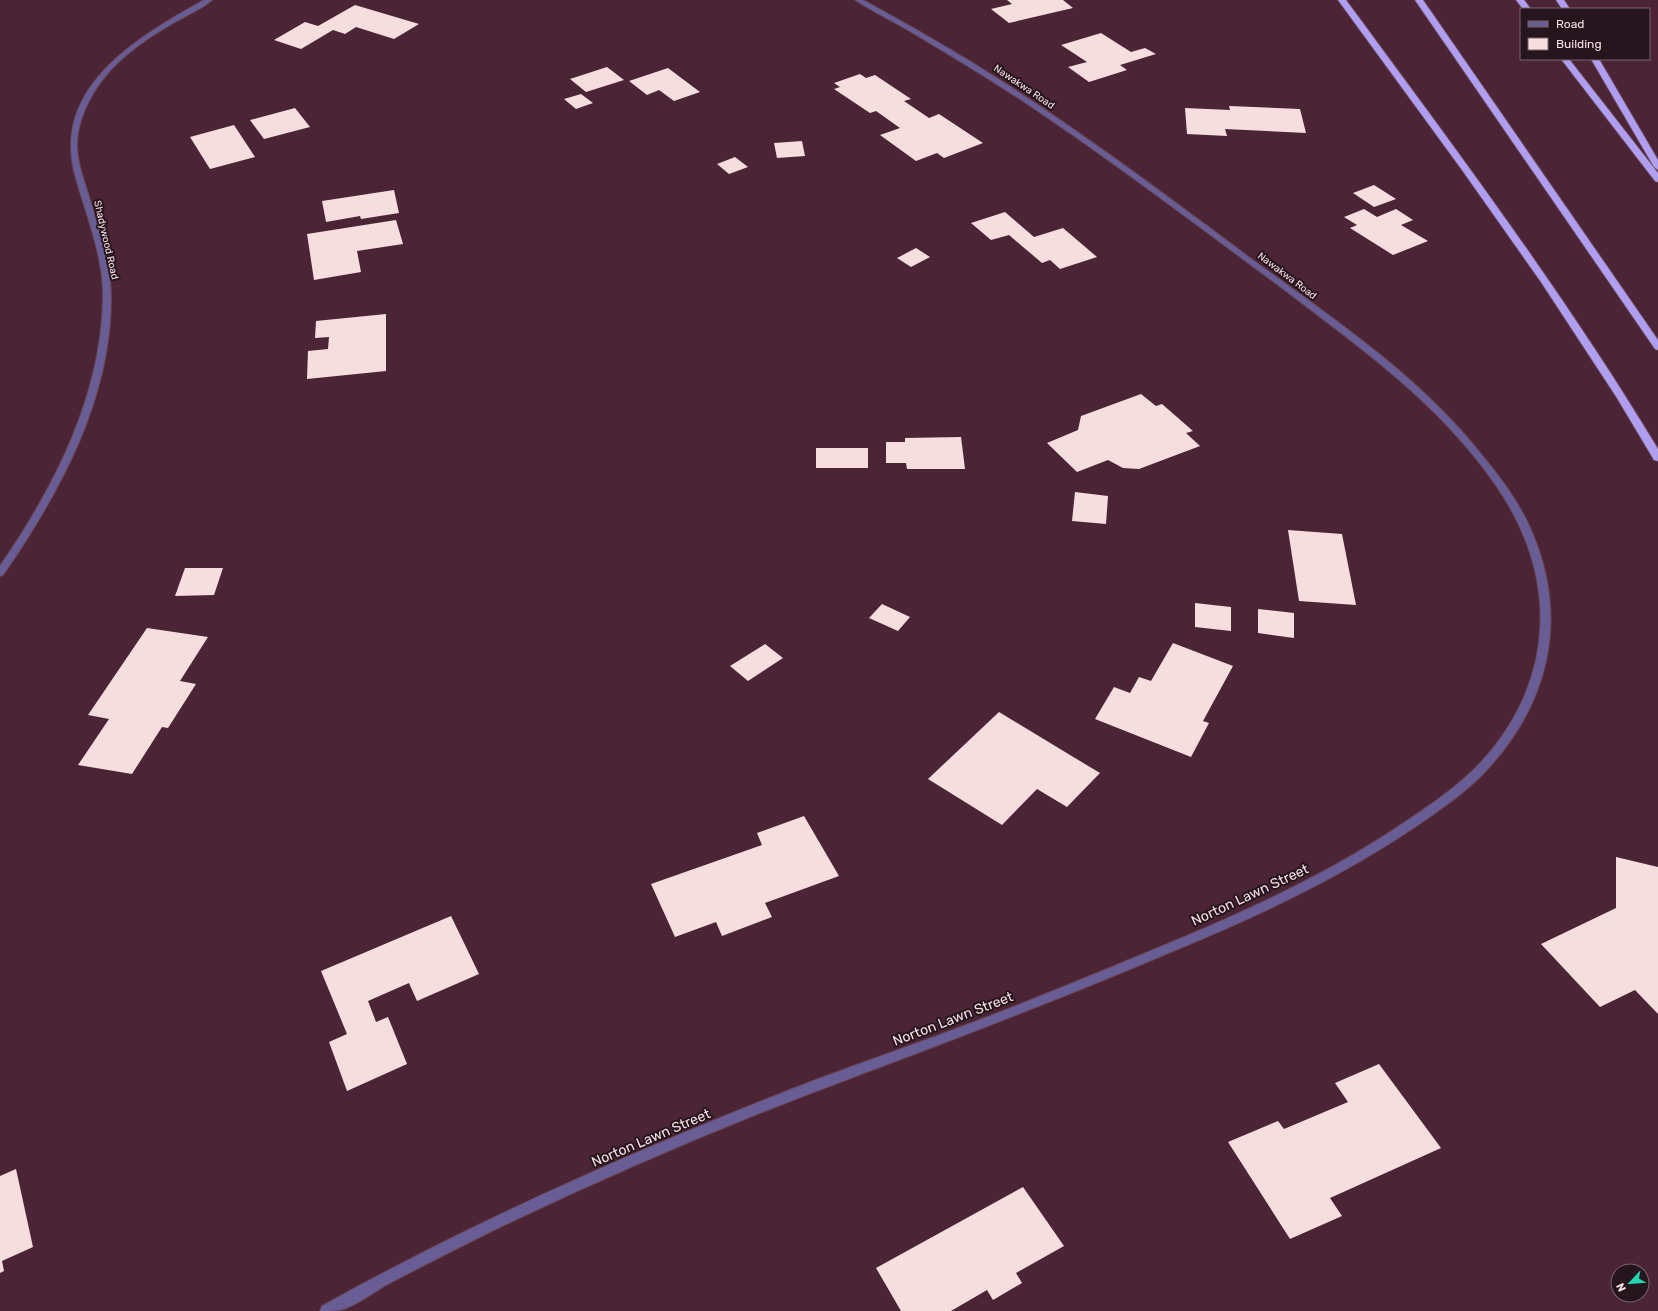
<svg xmlns="http://www.w3.org/2000/svg" width="1658" height="1311" font-family="Rubik,sans-serif">
<style>
.building{fill:#f6dedf}
.lines{fill:none;stroke-linecap:round;stroke-linejoin:round}
.minor-casing{stroke:#674352;stroke-width:2}
.highway-casing{stroke:#674352;stroke-width:2}
.minor{fill:#695d95;fill-rule:evenodd}
.highway{fill:#b09ff1;fill-rule:evenodd}
.labels{text-anchor:middle;dominant-baseline:central;stroke-width:4;stroke-linejoin:round;paint-order:stroke}
.far-street-label{font-size:10px;fill:#f7dee7;stroke:#26151c}
.near-street-label{font-size:14px;fill:#f7dee7;stroke:#26151c}
</style>
<rect width="100%" height="100%" fill="#4b2536"/>
<g class="building">
<path d="M1007,0h56l10,8 -64,15 -18,-14 21,-5z"/>
<path d="M355,5l64,19 -25,15 -38,-12 -11,7 -12,-4 -32,19 -27,-9 31,-18 13,4z"/>
<path d="M1101,33l30,19 14,-4 11,6 -36,11 7,5 -38,12 -21,-15 19,-5 -26,-17z"/>
<path d="M607,67l17,13 -38,12 -16,-13z"/>
<path d="M668,68l32,24 -26,9 -15,-11 -12,5 -18,-14z"/>
<path d="M860,74l6,4 9,-3 36,24 -7,2 25,17 10,-4 44,29 -39,15 -7,-5 -21,8 -36,-26 20,-7 -24,-17 -6,2 -36,-24 6,-2 -6,-4z"/>
<path d="M581,94l12,9 -17,6 -12,-10z"/>
<path d="M1229,106l71,3 6,24 -81,-4 2,7 -40,-2 -2,-26 45,2z"/>
<path d="M295,108l15,19 -46,12 -14,-19z"/>
<path d="M234,125l21,32 -45,12 -20,-32z"/>
<path d="M802,141l3,15 -28,2 -3,-15z"/>
<path d="M735,157l13,10 -19,7 -12,-10z"/>
<path d="M1374,185l22,14 -22,8 -21,-14z"/>
<path d="M394,190l5,23 -38,6 -1,-3 -34,6 -4,-21z"/>
<path d="M1364,209l13,8 19,-8 17,11 -12,5 27,16 -35,14 -43,-27 7,-3 -13,-8z"/>
<path d="M1005,212l29,25 29,-9 34,29 -37,12 -10,-9 -8,3 -33,-28 -18,5 -20,-17z"/>
<path d="M396,220l7,24 -46,7 4,21 -47,8 -7,-46z"/>
<path d="M916,248l14,9 -19,10 -14,-9z"/>
<path d="M386,314v57l-79,8 1,-28 20,-2 1,-12 -14,1 1,-17z"/>
<path d="M1141,394l15,12 6,-2 31,27 -7,2 14,13 -61,23 -16,-1 -15,-8 -31,12 -30,-29 31,-13 3,-14z"/>
<path d="M961,437l4,32h-58l-1,-6h-20v-21h19v-4z"/>
<rect x="816" y="448" width="52" height="20"/>
<path d="M1075,492l33,4 -2,28 -34,-3z"/>
<path d="M1288,530l54,4 14,71 -57,-4z"/>
<path d="M185,568h38l-9,27 -39,1z"/>
<path d="M1195,603l36,4v24l-36,-4z"/>
<path d="M882,604l28,13 -12,14 -29,-13z"/>
<path d="M1258,609l36,4v25l-36,-5z"/>
<path d="M147,628l61,9 -28,44 16,3 -28,44 -6,-1 -30,47 -54,-9 31,-46 -21,-4z"/>
<path d="M1173,643l60,23 -30,55 6,2 -18,34 -96,-38 19,-32 16,6 9,-16 12,4z"/>
<path d="M765,644l18,14 -35,23 -18,-15z"/>
<path d="M999,712l71,43 30,18 -33,34 -30,-18 -35,36 -74,-46z"/>
<path d="M804,816l35,60 -74,27 7,14 -50,19 -6,-14 -41,15 -24,-53 111,-39 -5,-12z"/>
<path d="M1616,857l42,10v147l-23,-24 -35,17 -59,-63 75,-36z"/>
<path d="M451,916l28,58 -62,27 -8,-18 -41,18 8,21 12,-5 19,47 -60,27 -18,-49 18,-8 -26,-63z"/>
<path d="M1379,1064l62,84 -111,50 12,18 -52,23 -62,-97 50,-21 6,8 64,-27 -13,-19z"/>
<path d="M16,1169l17,78 -31,14 2,10 -4,2v-97z"/>
<path d="M1023,1187l41,59 -48,27 6,10 -29,17 -6,-10 -36,21h-50l-25,-43z"/>
</g>
<g class="lines">
<g class="minor-casing">
<g id="minor">
<path d="M204,0h8c-10,9 -25,15 -37,22 -31,18 -64,40 -82,72 -9,15 -16,34 -16,51 0,18 7,35 12,52 10,33 22,67 22,101 0,102 -52,196 -108,277l-3,1v-10c54,-78 101,-169 103,-267 1,-42 -17,-84 -28,-124 -24,-89 65,-139 129,-175z"/>
<path d="M855,0h8c35,19 70,39 105,60 96,59 187,127 278,195 83,61 175,121 239,204 18,22 35,45 46,71 39,89 18,176 -49,245 -20,20 -44,36 -67,52 -74,50 -154,88 -237,122 -108,46 -217,88 -327,129 -121,45 -240,96 -357,152 -36,18 -72,36 -108,55 -13,8 -28,19 -42,24 -7,2 -16,2 -24,2l2,-5c151,-84 309,-154 470,-217 67,-26 136,-49 203,-75 64,-25 127,-51 189,-77 78,-33 154,-69 224,-117 27,-18 53,-36 75,-60 74,-83 75,-186 12,-276 -57,-83 -142,-142 -221,-202 -84,-62 -167,-125 -254,-183 -34,-22 -68,-43 -102,-63 -21,-13 -43,-23 -63,-36z"/>
</g>
</g>
<g class="highway-casing">
<g id="highway">
<path d="M1338,0h8c108,147 218,293 312,449v12l-4,-1 -37,-62 -76,-116 -79,-112z"/>
<path d="M1415,0h8l235,340v10l-3,-1z"/>
<path d="M1516,0h8l7,9h-8z"/>
<path d="M1556,0h8l6,9h-8z"/>
<path d="M1561,59h8l89,114v9l-3,-1z"/>
<path d="M1591,59h8l59,101v10l-4,-3z"/>
</g>
</g>
<use href="#minor" class="minor"/>
<use href="#highway" class="highway"/>
</g>
<g class="labels">
<g class="far-street-label">
<text transform="translate(1024 87) rotate(34)">Nawakwa Road</text>
<text transform="translate(106 240) rotate(77)">Shadywood Road</text>
<text transform="translate(1287 276) rotate(37)">Nawakwa Road</text>
</g>
<g class="near-street-label">
<text transform="translate(1250 895) rotate(-25)">Norton Lawn Street</text>
<text transform="translate(953 1019) rotate(-21)">Norton Lawn Street</text>
<text transform="translate(651 1138) rotate(-23)">Norton Lawn Street</text>
</g>
</g>
<rect x="1520" y="8" width="130" height="52" fill="#26151c" stroke="#7a656d"/>
<rect x="1528" y="21" width="20" height="6" fill="#695d95" stroke="#7a656d"/>
<text x="1556" y="28" font-size="12" fill="#f7dee7">Road</text>
<rect x="1528" y="38" width="20" height="12" fill="#f6dedf" stroke="#7a656d"/>
<text x="1556" y="48" font-size="12" fill="#f7dee7">Building</text>
<g transform="translate(1630 1283) rotate(244)"><circle r="19" fill="#26151c" stroke="#7a656d"/>
<path d="M0-3L7 15L0 10L-7 15Z" fill="#23d5af"/>
<text y="-6" font-size="11" font-weight="bold" text-anchor="middle" fill="#f7dee7">N</text>
</g>
</svg>
